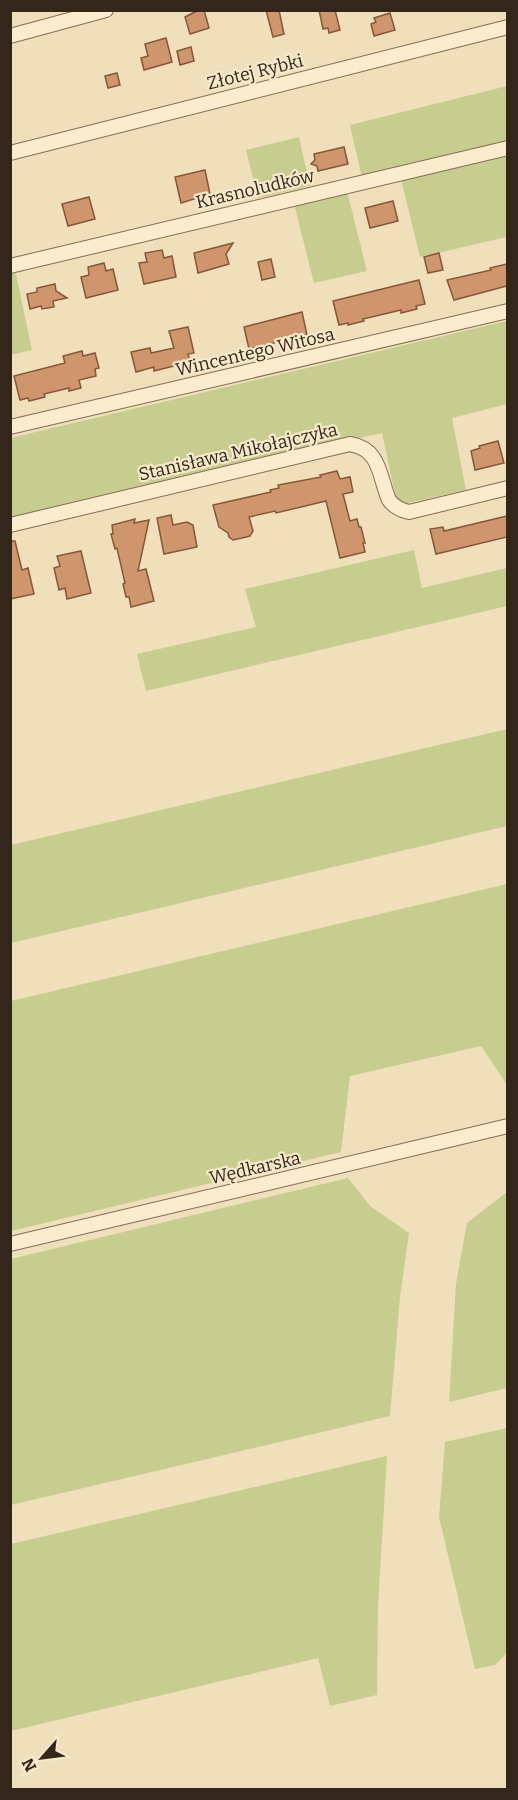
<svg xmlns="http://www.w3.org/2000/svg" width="518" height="1800" font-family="Bitter,serif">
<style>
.green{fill:#c6cd8e}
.building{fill:#cf966e;stroke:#865739;stroke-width:1.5}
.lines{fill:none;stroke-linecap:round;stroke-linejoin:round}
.street-casing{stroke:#866e54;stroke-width:16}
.street{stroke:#faeccd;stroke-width:14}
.labels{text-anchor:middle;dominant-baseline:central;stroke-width:4.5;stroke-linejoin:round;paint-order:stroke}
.street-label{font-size:18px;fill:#34261a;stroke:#f6e9ca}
</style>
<rect width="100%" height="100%" fill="#efdfba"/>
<g class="green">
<path d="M507,86v59l-145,33 -12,-53z"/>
<path d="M299,137l11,49 -52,12 -12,-48z"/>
<path d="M507,155v82l-87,20 -19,-78z"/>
<path d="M347,191l20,80 -53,12 -20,-79z"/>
<path d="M15,270l17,80 -21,5 -1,-84z"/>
<path d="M507,321v83l-55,14 14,72 -62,14 -8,-5 -14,-66 -371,87 -1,-82z"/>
<path d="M414,550l8,38 85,-20v38l-361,85 -9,-37 119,-27 -11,-38z"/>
<path d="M507,729v97l-496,117v-98z"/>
<path d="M507,884v201l-26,-39 -131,30 -9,76 -330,79v-230z"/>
<path d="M348,1178l22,28 39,27 -9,64 -10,119 -379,89v-246z"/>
<path d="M507,1192v196l-58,14 7,-118 11,-61z"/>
<path d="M507,1428v225l-12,12 -20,4 -36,-152 6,-75z"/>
<path d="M387,1456l-9,150 -1,89 -47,11 -12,-48 -307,73v-187z"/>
</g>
<g class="building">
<path d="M199,10h5l5,18 -19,6 -5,-17z"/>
<path d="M266,10h13l5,24 -11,3z"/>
<path d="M319,10h16l5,20 -11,3 -1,-5 -5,1z"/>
<path d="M390,13l5,17 -21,6 -3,-12 5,-2 -2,-4z"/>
<path d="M166,38l6,24 -28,8 -3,-12 7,-2 -3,-12z"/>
<path d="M191,47l3,14 -14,4 -3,-14z"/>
<path d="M117,73l3,12 -12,3 -3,-12z"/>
<path d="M344,147l4,17 -30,7 -1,-5 -6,-2 4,-4 -1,-6z"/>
<path d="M205,170l5,24 -29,9 -6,-26z"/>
<path d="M89,197l6,22 -27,7 -6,-22z"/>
<path d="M393,201l5,20 -28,7 -5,-20z"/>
<path d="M233,243l-7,11 3,10 -31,9 -4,-20z"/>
<path d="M162,250l2,8 8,-2 4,21 -32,7 -5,-21 8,-1 -2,-9z"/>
<path d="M439,253l4,17 -15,3 -4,-16z"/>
<path d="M271,259l4,18 -13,3 -4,-18z"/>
<path d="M104,263l2,8 7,-2 5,21 -32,8 -5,-21 8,-2 -1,-8z"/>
<path d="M507,264v22l-53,14 -7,-20 44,-10 -1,-2z"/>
<path d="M419,280l6,24 -9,2 1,3 -16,4v-3l-38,9 1,2 -16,4v-2l-9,2 -6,-24z"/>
<path d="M55,284l1,7 11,7 -14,3 1,6 -12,2 -1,-3 -11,3 -3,-15 10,-2v-4z"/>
<path d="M302,312l5,23 -58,14 -5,-22z"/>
<path d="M188,327l6,26 -6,1 2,8 -36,9v-4l-18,5 -5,-20 19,-4 1,5 23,-5 -5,-17z"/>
<path d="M82,351l1,5 12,-3 4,15 -4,1 1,7 -17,4 2,8 -12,3v-3l-25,6 1,3 -16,4 -1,-3 -8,2 -6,-24 51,-13 -2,-7z"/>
<path d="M498,441l6,22 -29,7 -4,-19 9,-3 -1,-2z"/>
<path d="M337,471l3,8 10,-2 3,15 -10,2 7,27 7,-2 2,8h2l4,16h-2l2,9 -25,6 -14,-57 -50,12 -1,-2 -26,6 4,14 -3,5 -8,2 -9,2 -4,-3 -1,-4 -9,-6 -6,-22 58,-13 -1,-2 9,-2 -1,-3 43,-8 -1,-2z"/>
<path d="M171,515l2,10 14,-3 6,3 4,22 -33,7 -7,-36z"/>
<path d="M507,516v21l-71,17 -6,-25 13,-2 1,4z"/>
<path d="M135,519l-1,4 15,-3 -11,51 8,-2 8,32 -23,6 -2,-10h-3l-3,-13 2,-1 -8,-35 -2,1 -4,-15h2l-1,-9z"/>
<path d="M10,541h5l7,29 6,-2 6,26 -24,5z"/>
<path d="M81,551l10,42 -24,6 -2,-11 -6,2 -5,-22 6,-2 -3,-10z"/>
</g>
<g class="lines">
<g class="street-casing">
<g id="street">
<path d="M10,36l96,-26"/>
<path d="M10,153l498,-126"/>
<path d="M10,266l498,-118"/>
<path d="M10,427l498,-116"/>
<path d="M10,525l340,-81c31,5 29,33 39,56 5,7 11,10 20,12l99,-24"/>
<path d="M10,1244l498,-118"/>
</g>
</g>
<use href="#street" class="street"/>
</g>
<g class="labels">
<g class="street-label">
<text transform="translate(255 72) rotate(-14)">Złotej Rybki</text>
<text transform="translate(255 189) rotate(-13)">Krasnoludków</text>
<text transform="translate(255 352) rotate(-13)">Wincentego Witosa</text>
<text transform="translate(238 452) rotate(-13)">Stanisława Mikołajczyka</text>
<text transform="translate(255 1168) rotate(-13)">Wędkarska</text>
</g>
</g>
<rect width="518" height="1800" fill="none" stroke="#34261a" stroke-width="24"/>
<g transform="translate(42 1758) rotate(242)" stroke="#f6e9ca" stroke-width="4.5" paint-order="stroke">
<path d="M0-4.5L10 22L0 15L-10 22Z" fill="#34261a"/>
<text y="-9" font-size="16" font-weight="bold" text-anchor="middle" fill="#34261a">N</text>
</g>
</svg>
